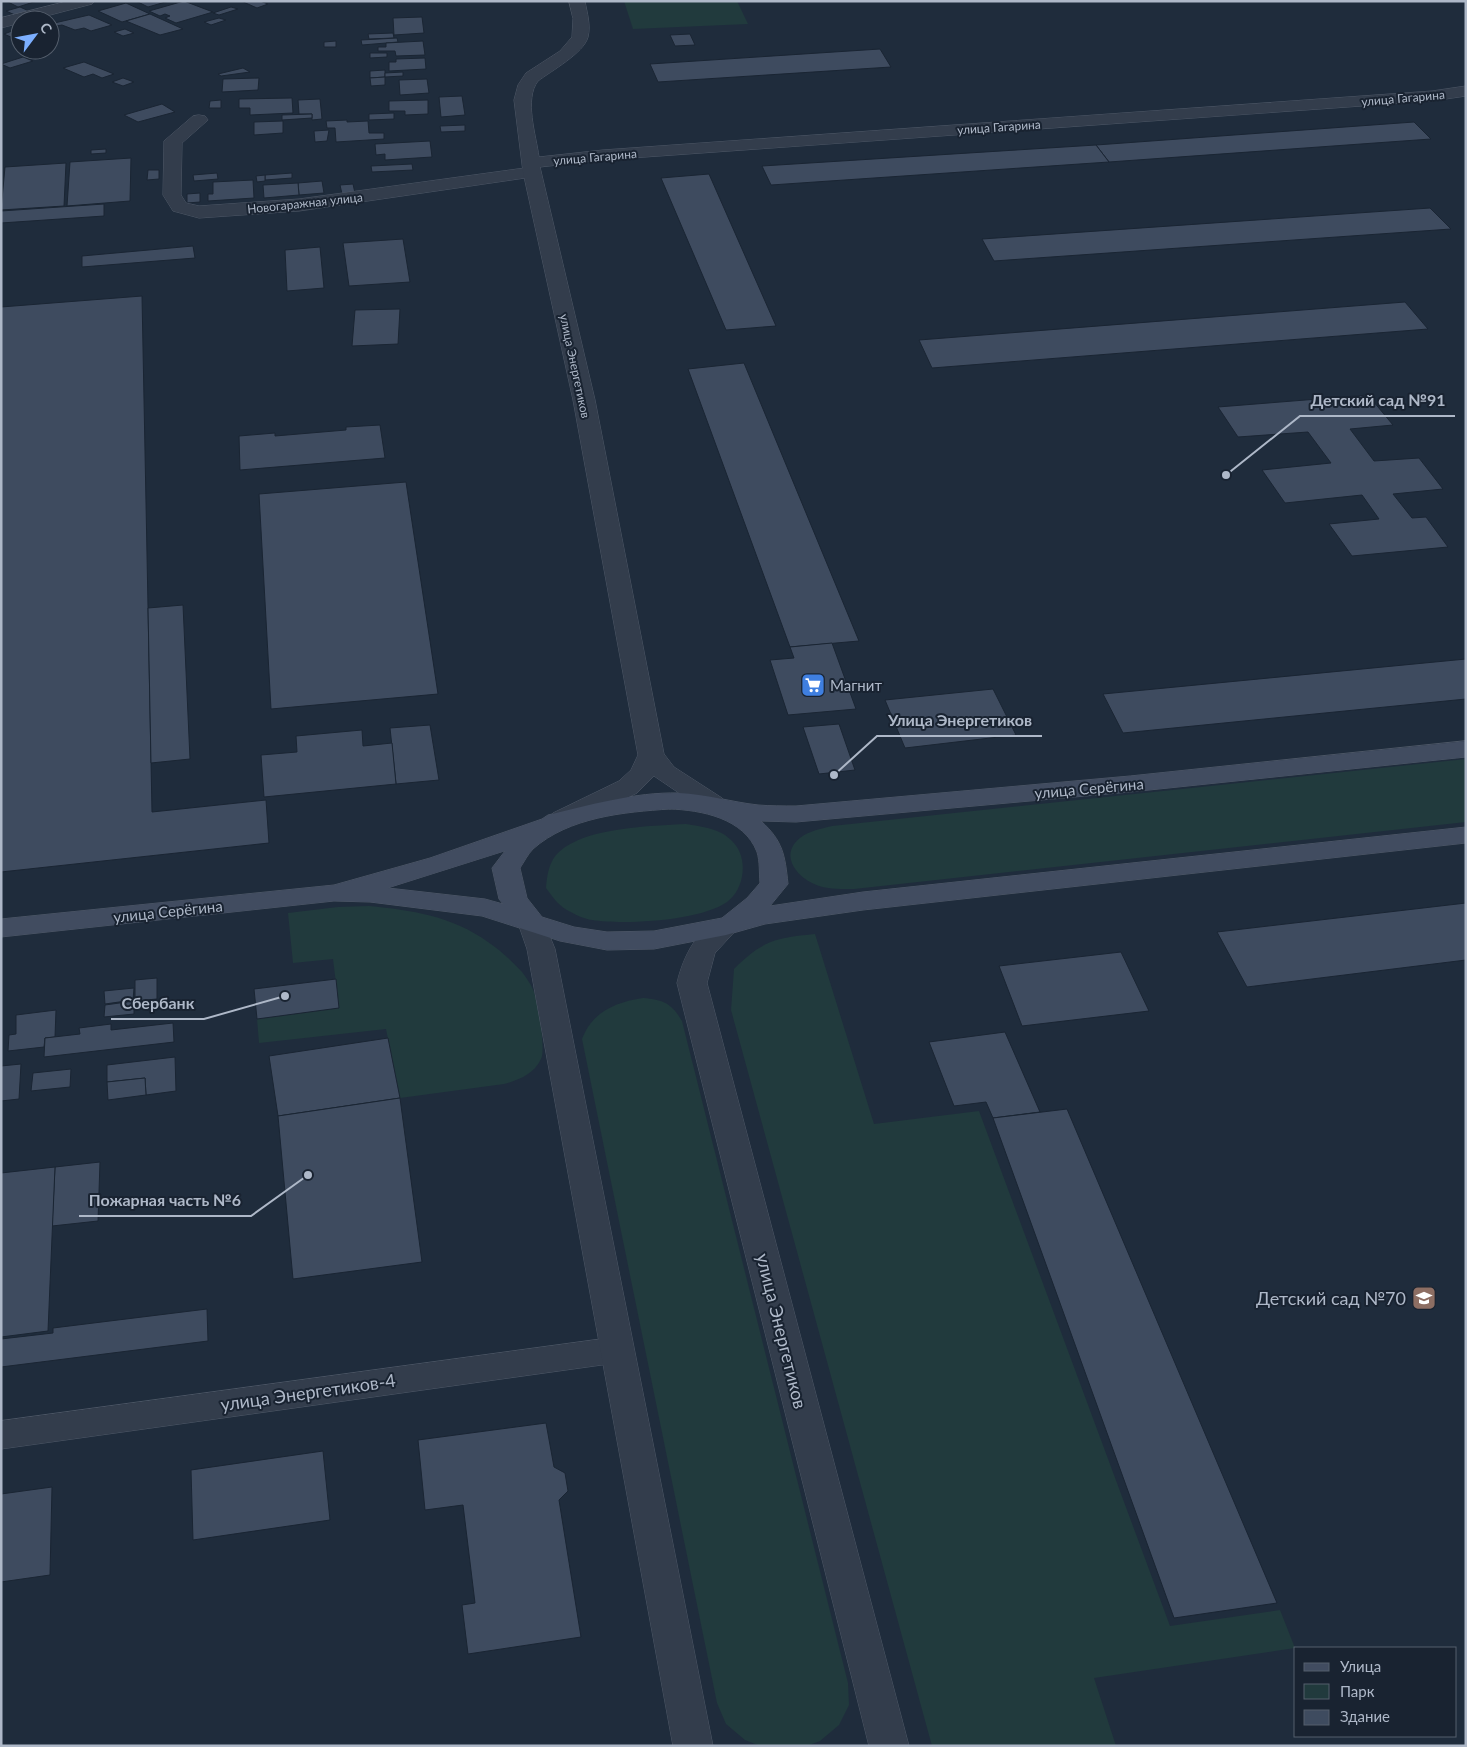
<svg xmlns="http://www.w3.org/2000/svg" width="1467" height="1747" font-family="Lato,sans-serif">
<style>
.green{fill:#213a3d}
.building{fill:#3e4b5f;stroke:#1a2533}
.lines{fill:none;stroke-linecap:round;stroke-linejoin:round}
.minor-casing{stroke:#4e5867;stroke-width:1}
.tertiary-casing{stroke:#4e5867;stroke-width:1}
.secondary-casing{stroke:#4e5867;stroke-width:1}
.minor{fill:#333d4c;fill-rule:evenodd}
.tertiary{fill:#333d4c;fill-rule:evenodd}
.secondary{fill:#414c60;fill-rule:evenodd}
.labels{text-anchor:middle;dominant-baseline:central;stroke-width:4;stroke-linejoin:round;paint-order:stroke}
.far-street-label{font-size:12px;fill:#aeb8c8;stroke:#192331}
.poi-label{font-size:15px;fill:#aeb8c8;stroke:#192331;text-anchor:start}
.street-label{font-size:15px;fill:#aeb8c8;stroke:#192331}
.near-poi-label{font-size:18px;fill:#aeb8c8;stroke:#192331;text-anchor:end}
.near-street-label{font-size:18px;fill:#aeb8c8;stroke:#192331}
.leader{fill:none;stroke:#aeb8c8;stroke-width:2}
.callout-dot{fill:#aeb8c8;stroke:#192331;stroke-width:2}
.callout-label{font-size:16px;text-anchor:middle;font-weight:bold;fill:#aeb8c8;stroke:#192331;stroke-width:4;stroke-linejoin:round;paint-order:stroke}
</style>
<rect width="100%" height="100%" fill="#1f2c3c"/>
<g class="green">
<path d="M624,1h113l11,23 -115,5z"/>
<path d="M1466,759v63l-612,67c-13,0 -29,1 -42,-6 -17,-8 -32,-29 -12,-45 9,-7 20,-9 32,-12z"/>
<path d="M686,824c16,3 34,4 46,17 17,16 13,48 -5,61 -27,19 -103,23 -135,18 -8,-1 -18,-6 -25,-10 -9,-5 -15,-14 -21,-22 1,-13 3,-27 13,-36 27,-25 92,-26 127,-28z"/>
<path d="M369,906c42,4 83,10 119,36 12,8 24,19 34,30 4,5 10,14 12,20 4,11 12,58 7,67 -7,15 -22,21 -37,25l-104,14 -14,-69 -127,14 -2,-24 82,-11 -6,-49 -40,4 -5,-50 50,-6z"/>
<path d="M815,934l59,190 105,-13 191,515 110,-16 15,38 -201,30 22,68h-184l-201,-736 3,-41c29,-29 42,-31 81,-35z"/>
<path d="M643,998c21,2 28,5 39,23l166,662 1,22 -10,20 -19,16 -13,5h-47l-15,-6 -19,-16 -9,-21 -135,-664c10,-27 34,-37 61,-41z"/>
</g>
<g class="building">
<path d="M6,1h31l-19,6z"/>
<path d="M136,1h33l-21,6z"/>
<path d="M184,1l29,11 -37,11 -11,-5 5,-2 -5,-2 -5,2 -11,-5z"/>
<path d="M241,1h19l8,3 -11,4z"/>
<path d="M126,3l24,11 -28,8 -24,-11z"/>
<path d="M20,7l9,4 -14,4 -9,-4z"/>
<path d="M231,7l7,2 -19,6 -6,-2z"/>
<path d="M150,14l33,15 -23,6 -34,-14z"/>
<path d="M89,15l23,10 -21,6 -7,-3 -9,2 -13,-5 -6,1 -6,-2z"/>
<path d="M422,17l2,16 -30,2 -1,-17z"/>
<path d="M219,18l7,2 -15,5 -7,-3z"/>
<path d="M125,29l9,4 -11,3 -9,-4z"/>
<path d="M12,31l8,5 -7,2 -9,-4z"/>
<path d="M393,33l1,5 -25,1 -1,-5z"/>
<path d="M690,34l5,11 -20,1 -5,-11z"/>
<path d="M397,38l1,4 -36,3 -1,-5z"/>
<path d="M336,41v6h-12v-5z"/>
<path d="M423,41l2,14 -29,1 -1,-5h-17v-4h8v-4z"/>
<path d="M880,49l11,18 -233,15 -8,-18z"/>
<path d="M370,53h17v4l-17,1z"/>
<path d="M23,57l10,4 -23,7 -9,-4z"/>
<path d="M425,58l1,11 -37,2v-9h7v-3z"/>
<path d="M84,62l30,12 -12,4 -9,-4 -9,3 -21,-9z"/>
<path d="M243,68l7,4 -29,4 -3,-2z"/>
<path d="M385,70v7l-15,1v-7z"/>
<path d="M403,72v4l-18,1v-4z"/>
<path d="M385,77v8l-14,1 -1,-8z"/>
<path d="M123,78l11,4 -11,4 -11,-4z"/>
<path d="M259,78l-1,12 -36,2 1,-13z"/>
<path d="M427,79l2,14 -29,2 -1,-15z"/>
<path d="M462,96l3,19 -24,2 -2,-20z"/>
<path d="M292,98l1,15 -43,2v-7h-11v-9z"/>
<path d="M320,99l2,20 -10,1v-6h-13l-1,-14z"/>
<path d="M221,100v8h-12l1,-7z"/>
<path d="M428,100v14l-23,1v-4h-16v-10z"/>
<path d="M162,104l13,8 -37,10 -14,-7z"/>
<path d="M394,113v6l-25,1v-6z"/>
<path d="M312,114v4l-30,2v-5z"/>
<path d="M347,120v2l21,-1 1,12h15v6l-48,3 -1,-14h-8l-1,-7z"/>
<path d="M283,121v12l-29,2v-13z"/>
<path d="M1414,122l17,17 -322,23 -13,-17z"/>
<path d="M465,125v6l-24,1 -1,-6z"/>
<path d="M329,130l-2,11 -12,1 -1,-11z"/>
<path d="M430,141l2,16 -47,3v-6l-9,1 -1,-11z"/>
<path d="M1096,145l13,17 -338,23 -9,-19z"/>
<path d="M106,149v4l-15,1v-4z"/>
<path d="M131,158l-1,43 -63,5 3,-44z"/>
<path d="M66,163l-2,43 -63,4 4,-43z"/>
<path d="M412,164l1,6 -41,2 -1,-6z"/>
<path d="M148,170h11v9l-12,1z"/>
<path d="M217,173l1,6 -24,2 -1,-6z"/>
<path d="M292,173v5l-27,2v-5z"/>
<path d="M709,174l67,152 -50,4 -65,-152z"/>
<path d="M265,175v6l-8,1 -1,-6z"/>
<path d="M253,180l1,18 -46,3v-7h5v-12z"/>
<path d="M322,181l2,12 -25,2 -1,-12z"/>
<path d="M298,183l1,12 -35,3 -1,-13z"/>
<path d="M353,184l2,9 -13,1 -2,-9z"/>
<path d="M200,193v9l-13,1v-9z"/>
<path d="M104,204v12l-103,7v-12z"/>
<path d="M1430,208l21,21 -457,32 -12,-22z"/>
<path d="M403,239l7,43 -61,4 -6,-43z"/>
<path d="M193,246l2,12 -113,9v-11z"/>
<path d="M320,247l4,41 -37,3 -2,-41z"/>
<path d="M142,296l10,516 114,-12 3,43 -268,29v-565z"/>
<path d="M1405,302l23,27 -496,39 -13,-28z"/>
<path d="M400,309l-2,35 -46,2 3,-36z"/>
<path d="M744,363l115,278 -69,6 -102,-278z"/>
<path d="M1368,395l25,30 -43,4 24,32 45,-3 24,31 -50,5 19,24 14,-1 22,30 -96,9 -23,-32 50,-5 -17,-24 -77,8 -23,-33 69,-7 -23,-31 -70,5 -20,-30z"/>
<path d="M380,425l5,33 -145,12 -1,-34 36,-3v3l71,-6v-3z"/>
<path d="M406,482l32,212 -167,15 -12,-215z"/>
<path d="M183,605l7,154 -39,4 -3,-155z"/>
<path d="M832,643l24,66 -68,6 -18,-55 24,-2 -4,-11z"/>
<path d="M1466,659v40l-343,34 -20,-39z"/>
<path d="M993,689l23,46 -111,13 -20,-48z"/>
<path d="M839,724l16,46 -36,4 -16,-47z"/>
<path d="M430,725l9,55 -43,4 -6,-56z"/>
<path d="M362,730l1,16 29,-3 4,41 -132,13 -3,-42 36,-3 -1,-16z"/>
<path d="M1466,903v57l-219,27 -30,-55z"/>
<path d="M1121,952l28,59 -127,15 -23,-60z"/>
<path d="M157,978v21l-22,2v-21z"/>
<path d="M336,979l3,29 -82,11 -3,-30z"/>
<path d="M134,988l-1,12 -28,4 -1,-13z"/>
<path d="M134,1001v13l-30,3 1,-12z"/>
<path d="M56,1010l-1,27 -10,1 -1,9 -36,4 1,-16 7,-1v-19z"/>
<path d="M173,1023l1,19 -130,15 1,-19 35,-4 -1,-6 32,-4v6z"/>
<path d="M1005,1032l35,80 -47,6 -7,-16 -32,4 -25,-64z"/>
<path d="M388,1038l12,60 -122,18 -9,-60z"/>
<path d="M175,1057l1,34 -30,4 -1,-17 -38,4v-17z"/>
<path d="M21,1064l-2,35 -18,2v-35z"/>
<path d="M71,1069l-1,18 -39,4 2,-18z"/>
<path d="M145,1078l1,17 -38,5 -1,-18z"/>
<path d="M400,1098l22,164 -129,17 -15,-163z"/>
<path d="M1067,1109l210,494 -103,15 -181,-500z"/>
<path d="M100,1162l-2,59 -46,5 3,-59z"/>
<path d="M55,1167l-7,164 -47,6v-164z"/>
<path d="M207,1309l1,32 -207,26v-28l52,-6v-5z"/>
<path d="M546,1423l8,44 11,6 3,18 -9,9 22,137 -113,17 -6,-49 13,-2 -12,-98 -38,5 -7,-70z"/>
<path d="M323,1451l7,69 -137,20 -2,-70z"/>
<path d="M52,1487l-2,88 -49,7v-88z"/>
</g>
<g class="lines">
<g class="minor-casing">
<g id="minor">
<path d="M68,1h27l-3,3 -61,16h-11v3l-19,5v-10z"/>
<path d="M199,115l6,1 3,4 -26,23 -1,52 5,8 13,3 100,-7 233,-32 6,1 3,4 -3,4 -6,1 -233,34 -100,7 -26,-7 -10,-16 1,-54 29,-25z"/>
<path d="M616,1337l12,4 5,9 -5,9 -12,4 -615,86v-28z"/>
</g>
</g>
<g class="tertiary-casing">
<g id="tertiary">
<path d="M569,1h16c2,12 6,24 3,36 -4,16 -37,34 -50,44 -14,18 -2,54 1,76l64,-7 829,-59 34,-5v10l-34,5 -829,59 -63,7 55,233 69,354 10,13 48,31 4,6 -4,6 -9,2 -9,-2 -50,-34 -17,17 -66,32 -9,2 -9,-2 -4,-6 4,-6 66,-32 12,-11 7,-15 -65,-355 -50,-228 -9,-72 4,-15 8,-12 34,-22 12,-14 1,-18z"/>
<path d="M532,914l10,3 13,32 158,797h-40l-146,-797 -9,-26 4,-6z"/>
<path d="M726,917l10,3 4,6 -25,27 -8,30 202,763h-40l-192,-763c6,-26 21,-58 49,-66z"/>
</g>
</g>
<g class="secondary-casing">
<path id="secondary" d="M1466,741v16l-336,35 -334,30 -35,-1c22,20 24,34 27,63l-18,22 93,-14 603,-65v16l-603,67 -98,14 -39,11 -72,14 -47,1 -47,-9 -78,-25 -112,-14 -36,-1 -333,36v-18l333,-34 96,-27 112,-39 6,-4c42,-10 86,-23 131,-22 27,1 52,9 79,12 12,1 25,1 38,1l334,-30zM670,809c31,1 74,9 87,43 3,10 2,20 3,31l-13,15 -25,20 -68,13 -47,1 -33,-5 -32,-10 -15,-19 -7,-30c4,-6 8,-14 13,-19 36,-32 91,-37 137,-40zM505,851l-13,17 7,31 4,5 -18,-5 -97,-11z"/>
</g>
<use href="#minor" class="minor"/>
<use href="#tertiary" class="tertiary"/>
<use href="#secondary" class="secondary"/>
</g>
<defs>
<g id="supermarket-square" transform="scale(1.25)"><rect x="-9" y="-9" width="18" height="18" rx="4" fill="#3f7fe0" stroke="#192331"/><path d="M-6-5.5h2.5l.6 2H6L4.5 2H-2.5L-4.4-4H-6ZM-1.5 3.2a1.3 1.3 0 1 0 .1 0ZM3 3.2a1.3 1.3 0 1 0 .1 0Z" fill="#fff"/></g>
<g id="school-square" transform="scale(1.25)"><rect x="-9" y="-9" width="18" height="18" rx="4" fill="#8d6e63" stroke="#192331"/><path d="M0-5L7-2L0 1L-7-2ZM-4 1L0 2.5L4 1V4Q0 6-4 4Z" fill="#fff"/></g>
</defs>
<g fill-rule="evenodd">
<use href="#supermarket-square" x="813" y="685"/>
<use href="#school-square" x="1424" y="1298"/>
</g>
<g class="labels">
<g class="far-street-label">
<text transform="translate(1403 98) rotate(-5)">улица Гагарина</text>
<text transform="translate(999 127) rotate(-4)">улица Гагарина</text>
<text transform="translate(595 157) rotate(-5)">улица Гагарина</text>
<text transform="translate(305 203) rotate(-6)">Новогаражная улица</text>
<text transform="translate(575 366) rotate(78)">улица Энергетиков</text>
</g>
<g class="poi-label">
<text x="830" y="685">Магнит</text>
</g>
<g class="street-label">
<text transform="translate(1089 788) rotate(-5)">улица Серёгина</text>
<text transform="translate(168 911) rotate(-6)">улица Серёгина</text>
</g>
<g class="near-poi-label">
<text x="1406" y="1298">Детский сад №70</text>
</g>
<g class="near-street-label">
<text transform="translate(782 1331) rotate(76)">улица Энергетиков</text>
<text transform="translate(308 1392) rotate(-8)">улица Энергетиков-4</text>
</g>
</g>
<path class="leader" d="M1226 475L1300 416H1455M834 775L877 736H1042M285 996L204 1019H111M308 1175L251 1216H79"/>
<g class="callout-dot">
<circle cx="1226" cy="475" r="5"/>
<circle cx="834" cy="775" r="5"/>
<circle cx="285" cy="996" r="5"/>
<circle cx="308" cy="1175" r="5"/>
</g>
<g class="callout-label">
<text x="1378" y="406">Детский сад №91</text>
<text x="960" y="726">Улица Энергетиков</text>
<text x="158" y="1009">Сбербанк</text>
<text x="165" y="1206">Пожарная часть №6</text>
</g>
<rect width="1467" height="1747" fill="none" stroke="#aeb8c8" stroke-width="5"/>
<rect x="1294" y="1647" width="162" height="90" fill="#192331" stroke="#555f6d"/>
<rect x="1304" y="1663" width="25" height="8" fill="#414c60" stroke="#555f6d"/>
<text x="1340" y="1672" font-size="15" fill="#aeb8c8">Улица</text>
<rect x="1304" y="1684" width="25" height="15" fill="#213a3d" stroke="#555f6d"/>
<text x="1340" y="1697" font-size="15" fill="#aeb8c8">Парк</text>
<rect x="1304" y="1710" width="25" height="15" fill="#3e4b5f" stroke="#555f6d"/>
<text x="1340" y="1722" font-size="15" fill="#aeb8c8">Здание</text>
<g transform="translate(35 35) rotate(58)"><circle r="24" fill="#192331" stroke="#555f6d"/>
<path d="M0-4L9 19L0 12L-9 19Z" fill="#7cafff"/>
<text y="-8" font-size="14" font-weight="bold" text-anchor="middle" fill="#aeb8c8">С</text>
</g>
</svg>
